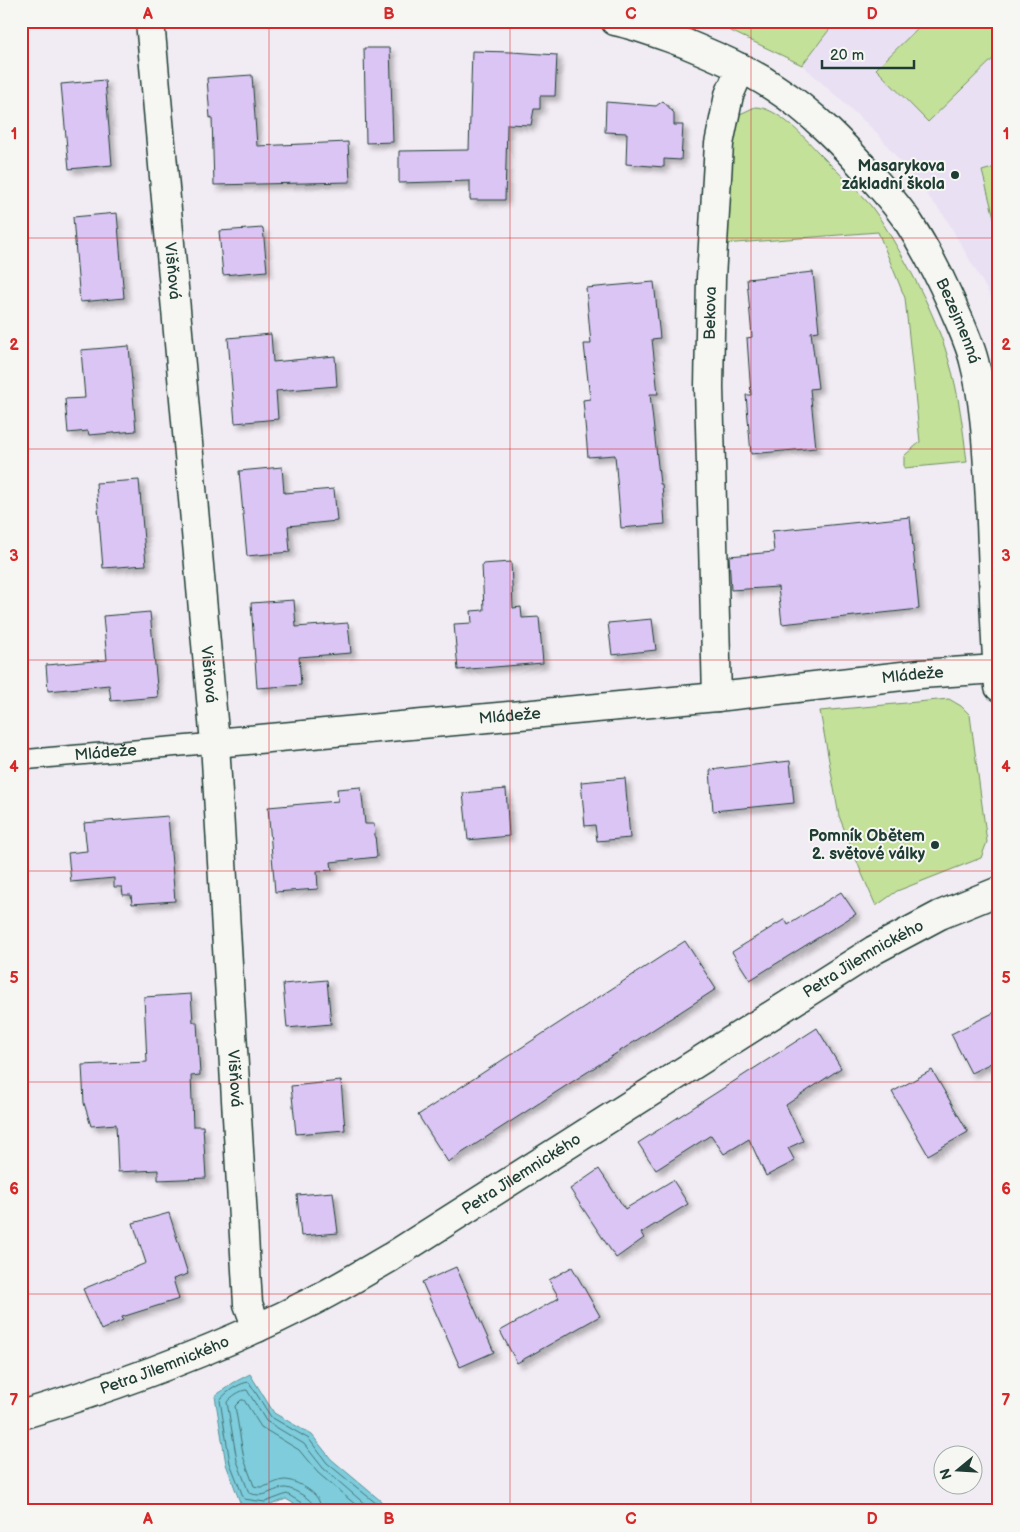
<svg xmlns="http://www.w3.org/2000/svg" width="1020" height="1532" font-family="'Balsamiq Sans',sans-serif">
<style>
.built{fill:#eae0f4}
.green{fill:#c3e199;stroke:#718f66}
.water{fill:#7eccdc;stroke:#589399}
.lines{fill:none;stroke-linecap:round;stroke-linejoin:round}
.shore{stroke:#457677;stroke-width:1}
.building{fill:#dbc5f5;stroke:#1f3d34;filter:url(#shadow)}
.service-casing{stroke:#1f3d34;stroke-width:22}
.minor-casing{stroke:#1f3d34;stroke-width:31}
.tertiary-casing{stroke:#1f3d34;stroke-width:31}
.service{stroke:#f6f6f2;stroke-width:19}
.minor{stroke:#f6f6f2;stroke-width:28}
.tertiary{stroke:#f6f6f2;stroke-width:28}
.grid{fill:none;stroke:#d62828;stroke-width:1;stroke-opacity:0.55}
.poi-dot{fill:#1f3d34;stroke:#f6f6f2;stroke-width:2}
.labels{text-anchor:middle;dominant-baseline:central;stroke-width:4;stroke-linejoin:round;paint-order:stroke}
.poi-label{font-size:16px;font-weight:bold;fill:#1f3d34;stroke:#f6f6f2;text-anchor:end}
.street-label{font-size:16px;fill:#1f3d34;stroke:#f6f6f2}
.neatline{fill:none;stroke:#d62828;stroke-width:2}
.grid-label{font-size:16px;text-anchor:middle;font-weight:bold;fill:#d62828}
</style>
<defs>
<filter id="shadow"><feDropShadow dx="4.5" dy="4.5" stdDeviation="2.5" flood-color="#0004"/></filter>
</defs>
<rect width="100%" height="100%" fill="#f1ecf3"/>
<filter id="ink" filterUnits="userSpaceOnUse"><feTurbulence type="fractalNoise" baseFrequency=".02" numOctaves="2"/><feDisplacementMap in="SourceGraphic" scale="10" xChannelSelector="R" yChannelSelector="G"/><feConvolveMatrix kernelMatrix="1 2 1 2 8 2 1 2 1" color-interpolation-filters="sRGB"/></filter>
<g filter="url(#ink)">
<path class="built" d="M836,21h163v301l-7,-23 -47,-82 -68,-84 -75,-68z"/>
<g class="green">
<path d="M710,21h126l-34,44z"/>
<path d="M925,21h74v32l-71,69 -52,-53z"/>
<path d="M755,107c22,0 48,29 63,45 17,18 37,35 53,54 13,17 23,36 34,55 18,32 34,65 44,100 10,33 14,68 18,101l-63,6v-12l16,-14 -15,-144 -27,-66 -155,12 7,-111 8,-18z"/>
<path d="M999,166v59h-3l-14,-54z"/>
<path d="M949,699l12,7 9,9 17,127 -6,16 -84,33 -21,15 -14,-32 -23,-58 -19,-105z"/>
</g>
<path class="water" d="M250,1374l24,39 38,22 19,24 50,42 5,10h-80l-20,-12 -20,8 -25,-2 -15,-41 -11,-68 18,-13z"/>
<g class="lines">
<g class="shore">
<path d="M307,1511l-2,-6 -18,-11 -22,8 -21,-3 -14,-36 -10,-63c6,-8 19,-17 29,-18l22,35 38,22 18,24 50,41 3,7"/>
<path d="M314,1511c-1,-4 0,-5 -2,-8 -4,-6 -22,-16 -28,-15 -15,2 -18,11 -35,5l-12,-32 -10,-59c4,-5 13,-12 20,-12l19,31 38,23 19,24 50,43"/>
<path d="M321,1511c0,-4 -1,-8 -3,-12 -4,-8 -25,-20 -34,-19 -11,1 -18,10 -30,6l-10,-27 -9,-53 6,-6h3l17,27 38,23 19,23 45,38"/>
</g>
</g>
<g class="building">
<path d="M364,48h26l3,94 -27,1z"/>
<path d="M472,51l40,1 45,3 -2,41h-15v13h-6l-3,16 -24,-1 -2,76h-35v-19l-71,2v-32l70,-1z"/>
<path d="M252,75l5,71 91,-4 2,40 -136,3 -2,-68 -2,1 -3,-40z"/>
<path d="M105,80l7,85 -43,4 -8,-85z"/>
<path d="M663,101l11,12v12h9l-2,35 -17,-1v8l-38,-3 1,-31 -22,-1 1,-30 50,4z"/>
<path d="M117,213l7,85 -44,4 -7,-85z"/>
<path d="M263,228l4,43 -44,4 -4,-44z"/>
<path d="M813,272l6,59 -8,1 7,56 -8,1 6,59 -65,6 -5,-59h5l-4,-57 5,-1 -5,-58z"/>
<path d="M654,282l6,56 -8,1 6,55h-8l10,90h2l3,40 -44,4 -6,-73 -27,2 -5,-57 7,-1 -6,-55h7l-5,-56z"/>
<path d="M271,334l2,28 62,-6 2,30 -61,5 2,28 -43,4 -7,-85z"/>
<path d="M129,346l7,85 -47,4 -1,-4 -20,2 -3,-34 20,-1 -4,-48z"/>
<path d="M282,467l2,26 50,-4 3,32 -49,5 2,26 -43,4 -8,-85z"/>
<path d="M139,480l7,85 -43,3 -7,-85z"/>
<path d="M910,517l9,92 -137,15 -4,-37 -47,3 -2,-34 45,-4 -2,-21z"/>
<path d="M511,562l2,46 8,-1 1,11 17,-1 4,46 -85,7 -4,-46 18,-1 -1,-12 13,-1 -2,-46z"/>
<path d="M294,600l2,27 52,-4 3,30 -52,4 2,28 -44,3 -6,-85z"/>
<path d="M150,612l8,85 -47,4 -2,-16 -61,6 -2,-26 61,-5 -4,-44z"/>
<path d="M652,619l4,31 -44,5 -4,-32z"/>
<path d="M790,761l4,42 -81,8 -3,-41z"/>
<path d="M625,778l5,60 -33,3 -2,-16 -10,1 -4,-44z"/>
<path d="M361,787l4,37h9l3,33 -46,5 1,8 -15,1 1,18 -43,3 -7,-85 70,-6 -1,-12z"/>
<path d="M506,789l3,47 -41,4 -5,-47z"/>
<path d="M168,816l7,85 -43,3 -1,-9h-8l-1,-8h-8v-9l-43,4 -3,-29 19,-2 -3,-28z"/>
<path d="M841,892l15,22 -106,66 -18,-28 53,-33 3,6z"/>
<path d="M685,941l31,48 -268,173 -30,-47z"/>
<path d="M327,980l4,44 -44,4 -4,-44z"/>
<path d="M191,994l2,28h4l3,53 -9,1 2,50h10l3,52 -48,2v-10l-40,2 -2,-48 -25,2 -7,-23 -2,-38 65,-3 -3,-65z"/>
<path d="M999,1010v49l-28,14 -20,-39z"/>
<path d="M817,1028l24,40 -55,37 17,36 -15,7 7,13 -29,15 -17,-37 -25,15 -13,-19 -55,35 -18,-27z"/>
<path d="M932,1070l36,62 -40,23 -36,-63z"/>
<path d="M341,1081l4,49 -49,4 -5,-48z"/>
<path d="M599,1169l26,40 48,-29 15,24 -47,29 3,5 -28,20 -46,-69z"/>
<path d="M333,1192l5,41 -37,3 -4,-41z"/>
<path d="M169,1213l19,61 -15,5 6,20 -57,18 1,3 -22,10 -18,-41 63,-26 -13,-40z"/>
<path d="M456,1267l38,85 -34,15 -38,-85z"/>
<path d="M572,1267l28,49 -83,47 -17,-32 59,-33 -10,-18z"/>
</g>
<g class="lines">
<g class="service-casing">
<g id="service">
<path id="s1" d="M21,760l194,-17"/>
</g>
</g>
<g class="minor-casing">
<g id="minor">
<path id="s2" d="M150,21l65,722 33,561 9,24"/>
<path id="s3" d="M615,21c24,5 46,14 69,22 31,13 63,26 91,45 37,24 68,56 97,89 13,15 26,29 37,46 16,25 30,52 42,79 8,19 18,39 23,59 12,45 13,93 16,139 3,62 4,124 9,187"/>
<path id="s4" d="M717,697l-8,-310 2,-109 8,-134 10,-49 12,-27"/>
<path id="s5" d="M215,743l502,-46 203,-23 77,-5"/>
</g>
</g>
<g class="tertiary-casing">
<g id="tertiary">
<path id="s6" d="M21,1415c100,-30 198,-66 290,-113 28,-14 54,-30 80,-45l483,-307 66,-35 59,-24"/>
</g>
</g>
<use href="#service" class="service"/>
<use href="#minor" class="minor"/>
<use href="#tertiary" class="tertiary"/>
</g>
</g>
<path class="grid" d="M269,21v1490M510,21v1490M751,21v1490M21,238h978M21,449h978M21,660h978M21,871h978M21,1082h978M21,1294h978"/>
<g class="poi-dot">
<circle cx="955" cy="175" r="5"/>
<circle cx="935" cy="845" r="5"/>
</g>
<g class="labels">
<g class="poi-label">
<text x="945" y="166">Masarykova<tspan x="945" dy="18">základní škola</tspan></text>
<text x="925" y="836">Pomník Obětem<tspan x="925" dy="18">2. světové války</tspan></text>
</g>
<g class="street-label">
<text stroke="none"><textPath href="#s2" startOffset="251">Višňová</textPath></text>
<text stroke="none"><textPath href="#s4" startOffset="384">Bekova</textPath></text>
<text stroke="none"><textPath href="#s3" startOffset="475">Bezejmenná</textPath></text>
<text stroke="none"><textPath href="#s2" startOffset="656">Višňová</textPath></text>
<text stroke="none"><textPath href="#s5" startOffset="701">Mládeže</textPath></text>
<text stroke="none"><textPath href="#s5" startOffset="296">Mládeže</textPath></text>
<text stroke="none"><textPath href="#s1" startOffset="85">Mládeže</textPath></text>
<text stroke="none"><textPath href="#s6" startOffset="962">Petra Jilemnického</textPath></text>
<text stroke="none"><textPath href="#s2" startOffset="1061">Višňová</textPath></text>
<text stroke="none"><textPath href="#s6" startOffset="558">Petra Jilemnického</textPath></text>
<text stroke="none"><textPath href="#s6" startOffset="152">Petra Jilemnického</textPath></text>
</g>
</g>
<rect width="1020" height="1532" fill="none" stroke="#f6f6f2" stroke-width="55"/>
<g transform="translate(958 1470) rotate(252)"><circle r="24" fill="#f6f6f2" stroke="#a0aca6"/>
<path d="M0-4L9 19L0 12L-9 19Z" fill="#1f3d34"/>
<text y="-8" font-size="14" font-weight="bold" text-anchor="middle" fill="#1f3d34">N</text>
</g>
<path d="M822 60v8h92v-8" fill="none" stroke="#1f3d34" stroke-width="2.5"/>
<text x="830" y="60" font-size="15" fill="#1f3d34" stroke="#f6f6f2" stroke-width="4" paint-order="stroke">20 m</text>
<rect x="28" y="28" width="964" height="1476" class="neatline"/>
<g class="grid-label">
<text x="148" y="19">A</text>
<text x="389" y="19">B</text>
<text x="631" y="19">C</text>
<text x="872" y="19">D</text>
<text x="14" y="139">1</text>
<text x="1006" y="139">1</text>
<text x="14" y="350">2</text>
<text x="1006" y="350">2</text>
<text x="14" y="561">3</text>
<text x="1006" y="561">3</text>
<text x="14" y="772">4</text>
<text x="1006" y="772">4</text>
<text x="14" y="983">5</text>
<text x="1006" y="983">5</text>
<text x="14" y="1194">6</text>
<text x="1006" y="1194">6</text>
<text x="14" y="1405">7</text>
<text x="1006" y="1405">7</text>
<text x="148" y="1524">A</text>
<text x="389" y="1524">B</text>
<text x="631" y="1524">C</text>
<text x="872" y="1524">D</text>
</g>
</svg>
